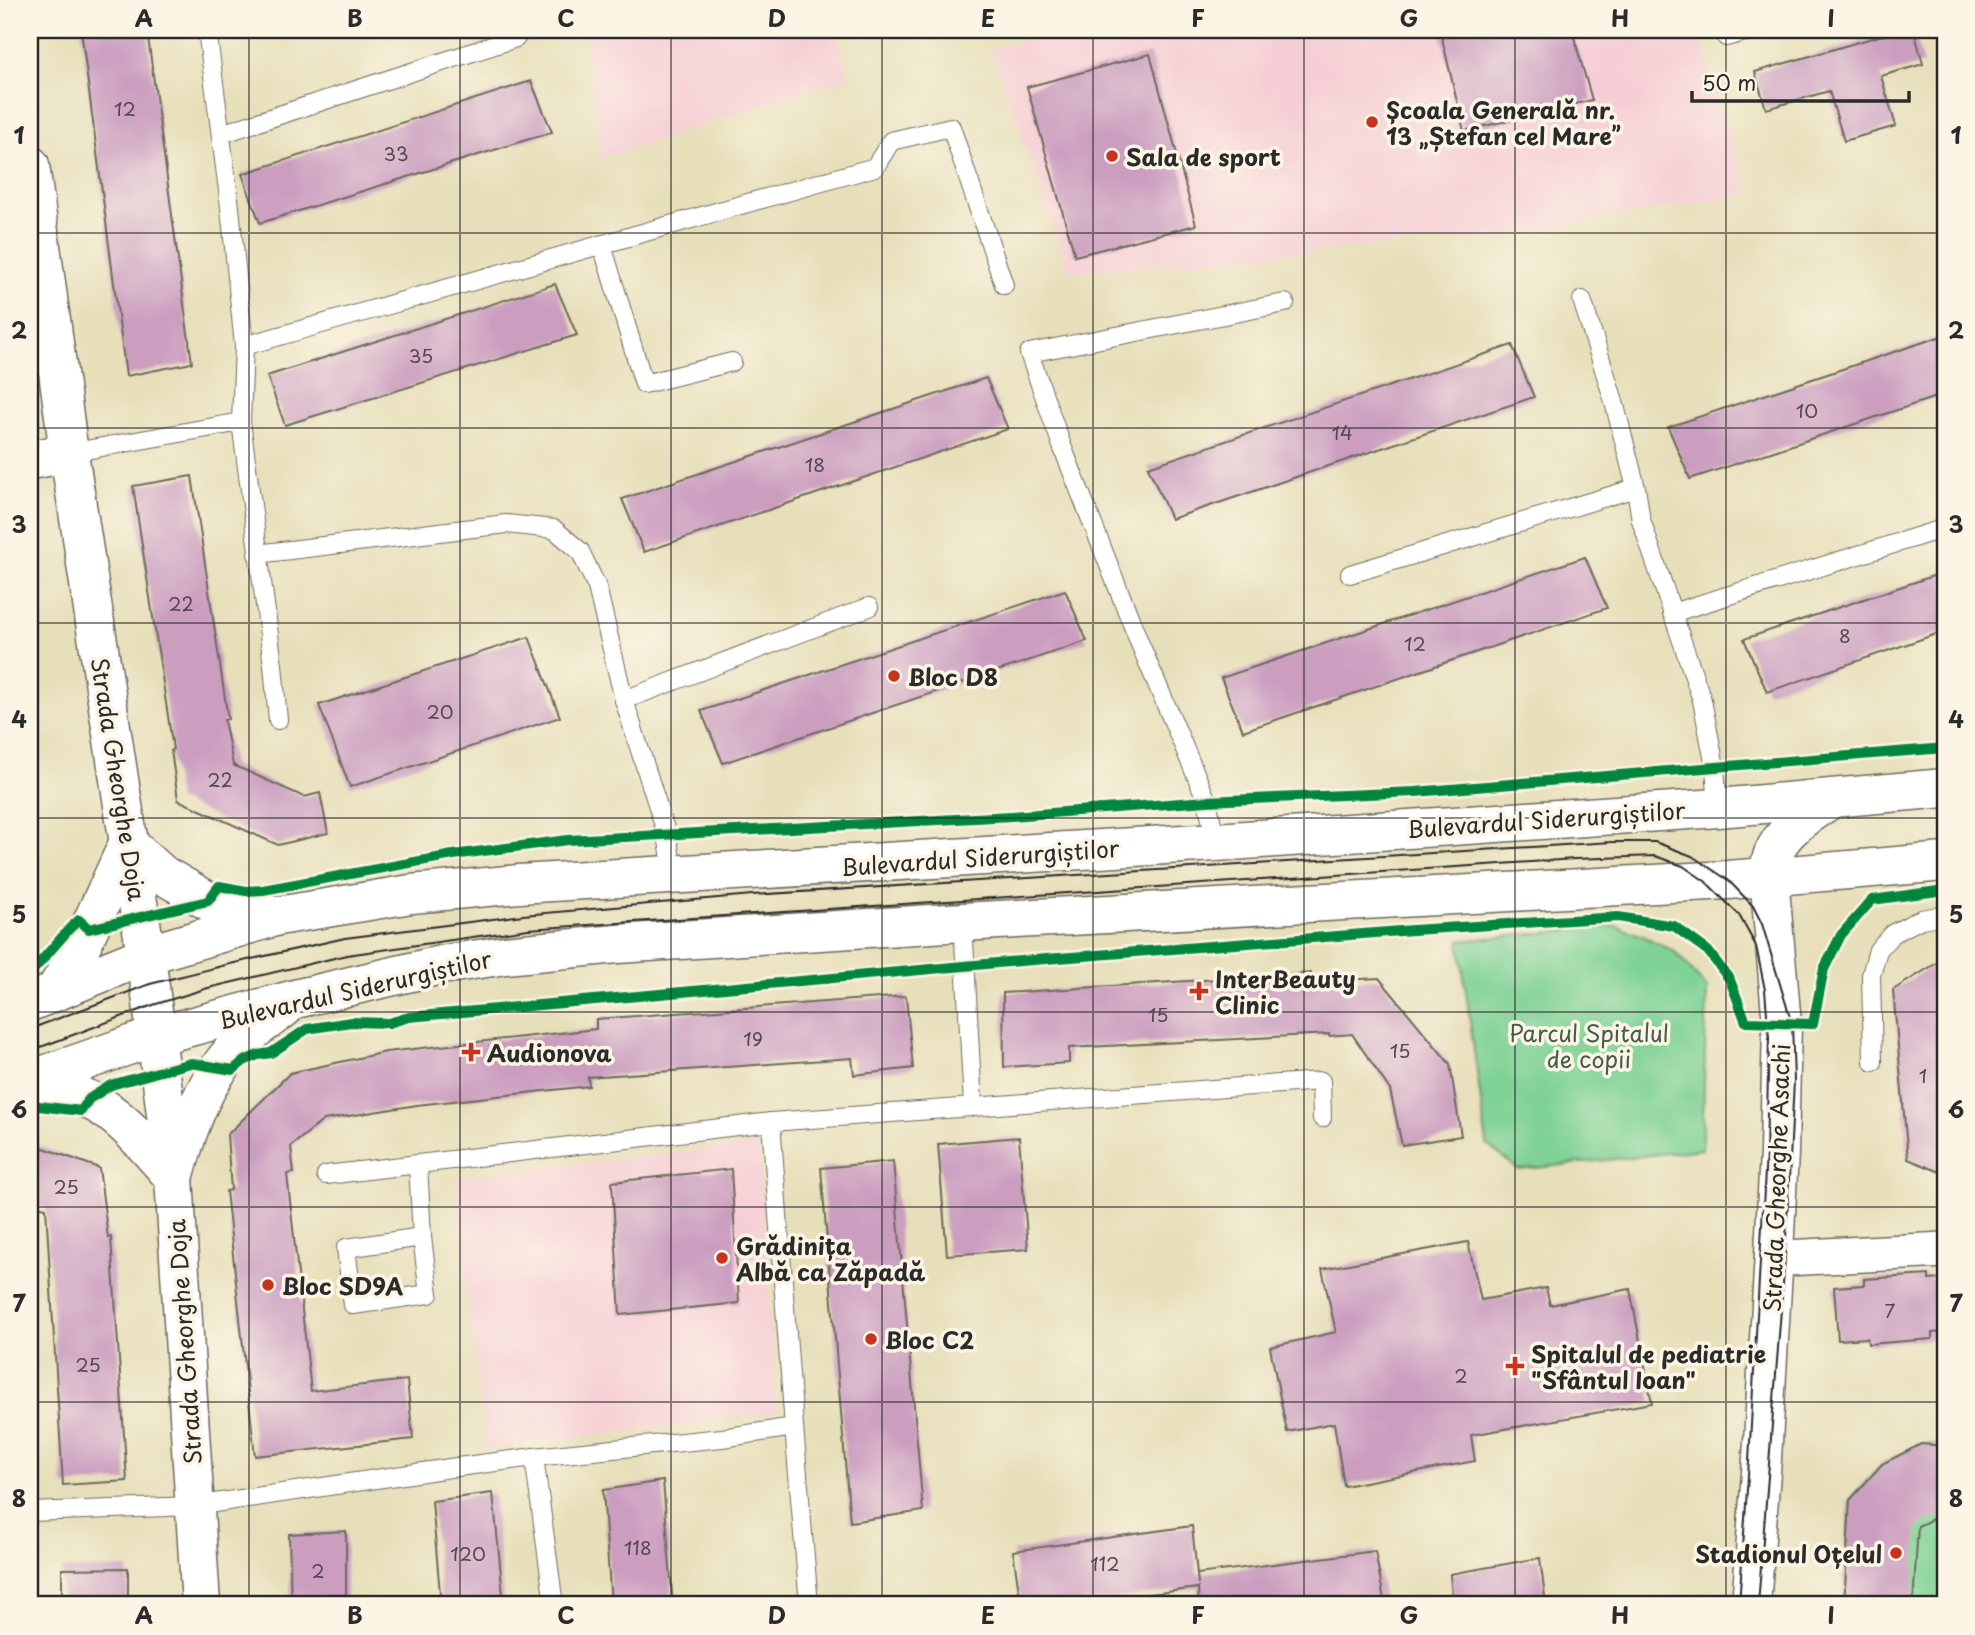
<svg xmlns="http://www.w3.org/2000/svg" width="1975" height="1635" font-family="'Playpen Sans',sans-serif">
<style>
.built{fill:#f6cfd6}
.green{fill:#7fd295;stroke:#557e60;stroke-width:2}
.building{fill:#cb9ec0}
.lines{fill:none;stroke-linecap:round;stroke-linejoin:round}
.service-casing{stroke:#6d6a5d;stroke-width:20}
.minor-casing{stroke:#6d6a5d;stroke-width:38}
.tertiary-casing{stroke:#6d6a5d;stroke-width:41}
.secondary-casing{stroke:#6d6a5d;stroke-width:41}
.primary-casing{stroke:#6d6a5d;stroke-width:41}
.service{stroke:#fff;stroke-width:18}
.minor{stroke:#fff;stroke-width:35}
.tertiary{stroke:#fff;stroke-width:38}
.secondary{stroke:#fff;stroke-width:38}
.primary{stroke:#fff;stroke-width:38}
.tram{stroke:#2b2b2b;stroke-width:2}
.cycleway-casing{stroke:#fcf5e5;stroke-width:15}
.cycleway{stroke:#00873e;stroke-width:10}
.grid{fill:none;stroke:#2b2b2b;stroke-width:2;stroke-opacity:0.55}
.poi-dot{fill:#c8321e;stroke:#fcf5e5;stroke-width:2.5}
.labels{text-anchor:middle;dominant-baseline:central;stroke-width:7;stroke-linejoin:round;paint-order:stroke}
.number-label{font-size:19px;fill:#534850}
.poi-label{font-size:23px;font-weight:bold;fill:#2b2b2b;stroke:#fcf5e5;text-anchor:start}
.street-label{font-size:23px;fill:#2b2b2b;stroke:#fcf5e5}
.park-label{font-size:23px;fill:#445d4b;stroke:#fcf5e5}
.neatline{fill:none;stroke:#2b2b2b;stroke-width:2.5}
.grid-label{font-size:23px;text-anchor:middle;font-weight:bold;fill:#2b2b2b}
</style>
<rect width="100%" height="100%" fill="#fcf5e5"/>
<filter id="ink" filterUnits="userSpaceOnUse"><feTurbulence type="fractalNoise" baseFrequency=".0143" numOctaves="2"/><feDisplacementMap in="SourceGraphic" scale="14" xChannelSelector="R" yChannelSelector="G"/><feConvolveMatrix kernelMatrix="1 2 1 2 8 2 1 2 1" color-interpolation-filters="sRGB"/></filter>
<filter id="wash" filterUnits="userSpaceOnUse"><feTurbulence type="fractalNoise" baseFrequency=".00686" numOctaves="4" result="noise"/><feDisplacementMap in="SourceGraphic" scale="28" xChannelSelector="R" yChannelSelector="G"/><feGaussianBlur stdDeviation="1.57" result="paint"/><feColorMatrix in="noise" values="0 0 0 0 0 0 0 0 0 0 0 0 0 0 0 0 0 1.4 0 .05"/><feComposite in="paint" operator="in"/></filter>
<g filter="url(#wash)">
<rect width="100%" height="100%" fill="#e7dfba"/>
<g class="built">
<path d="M585,30h250l14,47 -247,81z"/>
<path d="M1059,30h638l52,164 -244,41 -435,37 -79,-222z"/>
<path d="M759,1144l18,268 -292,37 -30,-271z"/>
</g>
<g class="green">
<path d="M1616,926l27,10 31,15 33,37 -5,161 -183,21 -32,-25 -28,-204z"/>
<path d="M1921,1444l24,2v159h-101l6,-105 32,-36z"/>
</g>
<g id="blocks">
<g class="building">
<path d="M81,30h66l45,333 -66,13z"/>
<path d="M1440,30h132l20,70 -128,31z"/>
<path d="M1900,30h14l9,34 -42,12 15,50 -52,15 -15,-50 -63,18 -11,-37z"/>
<path d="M1150,54l46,171 -121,31 -48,-169z"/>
<path d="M531,81l21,51 -292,91 -18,-49z"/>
<path d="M555,284l22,51 -292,90 -18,-49z"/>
<path d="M1945,335v59l-255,85 -22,-52z"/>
<path d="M1512,345l22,52 -363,122 -23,-52z"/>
<path d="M986,378l22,51 -364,123 -22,-53z"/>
<path d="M192,476l36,243 -4,1 9,45 71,32 16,-4 8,40 -50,12 -100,-45 -7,-50 2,-1 -40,-263z"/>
<path d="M1585,557l22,51 -364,123 -22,-53z"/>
<path d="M1945,572v59l-178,61 -23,-53z"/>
<path d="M1065,590l22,51 -364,122 -22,-52z"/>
<path d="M529,637l31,80 -210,70 -31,-82z"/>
<path d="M1945,958v216l-37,-15 -15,-169z"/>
<path d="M1311,973v9l68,-4 71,86 11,72 -59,9 -12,-55 -38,-56 -23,2v-2l-260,14v15l-65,4 -1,-74z"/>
<path d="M906,996l7,72 -59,7 -2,-17 -264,19 1,9 -172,19 -93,15 -33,26 3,27 -7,1 24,217 96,-11 6,59 -158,17 -29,-265 5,-1 -4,-55 63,-62 96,-21 210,-23v-10z"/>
<path d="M1019,1137l9,112 -81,6 -9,-111z"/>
<path d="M30,1143l69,25 9,70 3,-1 16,244 -64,4 -17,-277 -16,-4z"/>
<path d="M893,1161l30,350 -73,11 -29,-354z"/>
<path d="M731,1169l8,134 -119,12 -8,-133z"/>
<path d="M1468,1242l13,58 65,-12 4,17 80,-16 22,114 -181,32 4,26 -131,25 -10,-63 -47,9 -17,-85 66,-15 -14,-63z"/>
<path d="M1929,1275v5l16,-1v53l-13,1v6l-64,5 -1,-6 -29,2 -4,-53 30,-2v-6z"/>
<path d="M1921,1444l24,2v67l-27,13 -5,79h-69l6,-105 32,-36z"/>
<path d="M663,1481l10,124h-62l-8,-115z"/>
<path d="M493,1493l11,112h-63l-9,-104z"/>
<path d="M1192,1526l6,58 -1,-10 178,-23 10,54h-186l-1,-17 -132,17h-45l-8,-54z"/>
<path d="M346,1531v74h-55l-2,-71z"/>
<path d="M1540,1558l6,47h-93l-3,-31z"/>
<path d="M128,1568v37h-66v-36z"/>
</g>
</g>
</g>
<g filter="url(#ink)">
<use href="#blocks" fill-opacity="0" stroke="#6d6a5d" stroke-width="2"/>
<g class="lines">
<g class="service-casing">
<g id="service">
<path d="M207,30l22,168 15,148 -3,76 32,243 5,55"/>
<path d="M1723,30l3,7 26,-7"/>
<path d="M221,134l295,-96"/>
<path d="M602,245l42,139 88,-22"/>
<path d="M1582,300l31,98 23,90"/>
<path d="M244,346l631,-179 16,-26 60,-14 53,158"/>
<path d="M69,453l172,-31"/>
<path d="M257,554l249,-30 48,5 26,22 17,36 27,113 43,135 7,41"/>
<path d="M1350,574l286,-86 5,32 61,180 13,67 3,41"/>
<path d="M1672,613l270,-84"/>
<path d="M624,700l245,-93"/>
<path d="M1216,842l-9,-41 -67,-157 -43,-109 -35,-89 -33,-93 256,-50"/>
<path d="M963,922l10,184"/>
<path d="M1873,1062l-2,-87 7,-25 14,-16 29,-15 24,-4"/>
<path d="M418,1164l4,73 7,57 -76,11 -7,-57 76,-11"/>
<path d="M326,1175l445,-53"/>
<path d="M794,1427l-23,-305 550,-41 1,37"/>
<path d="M534,1457l20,148"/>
<path d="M30,1512l164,-6 256,-38 84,-11 188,-19 72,-11 15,178"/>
</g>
</g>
<g class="minor-casing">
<path id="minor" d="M1774,1254l11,4 160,-8"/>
</g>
<g class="tertiary-casing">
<g id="tertiary">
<path d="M30,460l39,-7"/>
<path d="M146,955l28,223 27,427"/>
<path d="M1751,1605l11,-146 12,-205 5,-102 3,-128 -13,-147c1,-8 1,-16 4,-23 11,-26 36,-40 58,-55"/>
</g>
</g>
<g class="secondary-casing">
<path id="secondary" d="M30,165l39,288 77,502"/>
</g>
<g class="primary-casing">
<g id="primary">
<path d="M55,991l22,-36 51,-111 35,31 45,26 64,14"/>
<path d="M30,1002l116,-47 132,-39 133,-22 108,-10 697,-42 502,-34 227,-20"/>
<path d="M30,1080l126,-44 139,-37 146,-34 64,-10 112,-11 346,-22 765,-42 217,-18"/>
<path d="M30,1092c7,0 15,-2 22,-2 54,3 89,51 122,88"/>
<path d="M174,1178c14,-51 31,-103 71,-140 12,-11 26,-20 39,-30"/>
</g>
</g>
<use href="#service" class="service"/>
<use href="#minor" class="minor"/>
<use href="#tertiary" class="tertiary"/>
<use href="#secondary" class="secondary"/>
<use href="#primary" class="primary"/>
<g class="tram">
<path d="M30,1029l120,-45 80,-20 115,-26 178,-23 229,-20 860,-53h43l37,14 36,24 25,26 9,18 30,100 2,57 -9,177 -27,347"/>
<path d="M30,1051l123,-46 55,-17 139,-33 181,-26 1047,-70 80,-3 28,10 22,15 34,34 17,31 9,44 4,48 -3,115 -17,308 -10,144"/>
</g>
<g class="cycleway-casing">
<g id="cycleway">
<path d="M30,971l6,-4 34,-39 9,-8 10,9 119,-28 11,-15 27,5 17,-1 190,-35 115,-15 444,-24 195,-15 208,-9 530,-44"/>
<path d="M30,1105l51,6 8,-12 22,-14 50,-14 30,-8 42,7 11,-9 14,-6 13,-2 36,-24 44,-7 38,1 20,-6 599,-55 405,-32 205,-13 56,9 34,25 22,29 16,42 67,2 11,-55 17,-34 31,-35 73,-10"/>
</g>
</g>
<use href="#cycleway" class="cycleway"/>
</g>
</g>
<path class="grid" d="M249,30v1575M460,30v1575M671,30v1575M882,30v1575M1093,30v1575M1304,30v1575M1515,30v1575M1726,30v1575M30,233h1915M30,428h1915M30,623h1915M30,818h1915M30,1012h1915M30,1207h1915M30,1402h1915"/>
<g class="poi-dot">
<circle cx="1372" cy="122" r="7"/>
<circle cx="1112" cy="156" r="7"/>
<circle cx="894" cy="676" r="7"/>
<path d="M1195.5 980.5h7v7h7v7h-7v7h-7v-7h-7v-7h7z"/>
<path d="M467.5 1041.5h7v7h7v7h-7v7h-7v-7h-7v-7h7z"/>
<circle cx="722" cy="1258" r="7"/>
<circle cx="268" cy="1285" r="7"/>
<circle cx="871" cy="1339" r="7"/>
<path d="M1511.5 1355.5h7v7h7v7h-7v7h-7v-7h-7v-7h7z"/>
<circle cx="1896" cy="1553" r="7"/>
</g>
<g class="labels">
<g class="number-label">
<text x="125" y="108">12</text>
<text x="396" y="153">33</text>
<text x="421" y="355">35</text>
<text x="1807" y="410">10</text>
<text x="1342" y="432">14</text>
<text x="815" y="464">18</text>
<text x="181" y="603">22</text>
<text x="1845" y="635">8</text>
<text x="1415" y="643">12</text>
<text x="440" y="711">20</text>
<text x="220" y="779">22</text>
<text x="1158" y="1014">15</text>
<text x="753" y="1038">19</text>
<text x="1400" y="1050">15</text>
<text x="1923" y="1075">1</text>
<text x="66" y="1186">25</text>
<text x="1890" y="1310">7</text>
<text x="88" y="1364">25</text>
<text x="1461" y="1375">2</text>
<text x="638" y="1547">118</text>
<text x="468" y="1553">120</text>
<text x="1105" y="1563">112</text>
<text x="318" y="1570">2</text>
</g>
<g class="poi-label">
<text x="1386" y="109">Școala Generală nr.<tspan x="1386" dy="26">13 „Ștefan cel Mare”</tspan></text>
<text x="1126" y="156">Sala de sport</text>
<text x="908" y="676">Bloc D8</text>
<text x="1215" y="978">InterBeauty<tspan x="1215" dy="26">Clinic</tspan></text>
<text x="487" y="1052">Audionova</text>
<text x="736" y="1245">Grădinița<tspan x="736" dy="26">Albă ca Zăpadă</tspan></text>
<text x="282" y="1285">Bloc SD9A</text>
<text x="885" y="1339">Bloc C2</text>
<text x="1531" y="1353">Spitalul de pediatrie<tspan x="1531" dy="26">"Sfântul Ioan"</tspan></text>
<text x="1882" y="1553" text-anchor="end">Stadionul Oțelul</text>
</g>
<g class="street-label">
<text transform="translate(119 779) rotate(81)">Strada Gheorghe Doja</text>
<text transform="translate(1546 819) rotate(-4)">Bulevardul Siderurgiștilor</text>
<text transform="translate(980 857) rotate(-4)">Bulevardul Siderurgiștilor</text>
<text transform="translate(355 989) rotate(-13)">Bulevardul Siderurgiștilor</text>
<text transform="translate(1776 1178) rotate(-88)">Strada Gheorghe Asachi</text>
<text transform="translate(184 1342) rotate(-94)">Strada Gheorghe Doja</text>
</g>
<g class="park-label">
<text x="1589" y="1032">Parcul Spitalul<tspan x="1589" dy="26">de copii</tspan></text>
</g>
</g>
<rect width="1975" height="1635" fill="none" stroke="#fcf5e5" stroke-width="77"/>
<path d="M1692 91v10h217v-10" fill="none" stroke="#2b2b2b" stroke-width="3.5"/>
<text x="1702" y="91" font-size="21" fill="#2b2b2b" stroke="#fcf5e5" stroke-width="5" paint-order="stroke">50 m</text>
<rect x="38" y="38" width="1899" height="1558" class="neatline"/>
<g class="grid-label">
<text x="144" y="27">A</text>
<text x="355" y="27">B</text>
<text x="566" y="27">C</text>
<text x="777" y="27">D</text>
<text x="988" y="27">E</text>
<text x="1198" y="27">F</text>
<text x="1409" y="27">G</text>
<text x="1620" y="27">H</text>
<text x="1831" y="27">I</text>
<text x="19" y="144">1</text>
<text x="1956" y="144">1</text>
<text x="19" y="339">2</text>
<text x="1956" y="339">2</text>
<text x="19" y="533">3</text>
<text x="1956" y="533">3</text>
<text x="19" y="728">4</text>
<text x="1956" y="728">4</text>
<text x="19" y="923">5</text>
<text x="1956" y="923">5</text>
<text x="19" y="1118">6</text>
<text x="1956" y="1118">6</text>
<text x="19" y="1312">7</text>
<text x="1956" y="1312">7</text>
<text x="19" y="1507">8</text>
<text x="1956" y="1507">8</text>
<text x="144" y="1624">A</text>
<text x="355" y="1624">B</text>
<text x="566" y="1624">C</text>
<text x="777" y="1624">D</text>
<text x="988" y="1624">E</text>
<text x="1198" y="1624">F</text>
<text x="1409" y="1624">G</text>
<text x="1620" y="1624">H</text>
<text x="1831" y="1624">I</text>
</g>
</svg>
